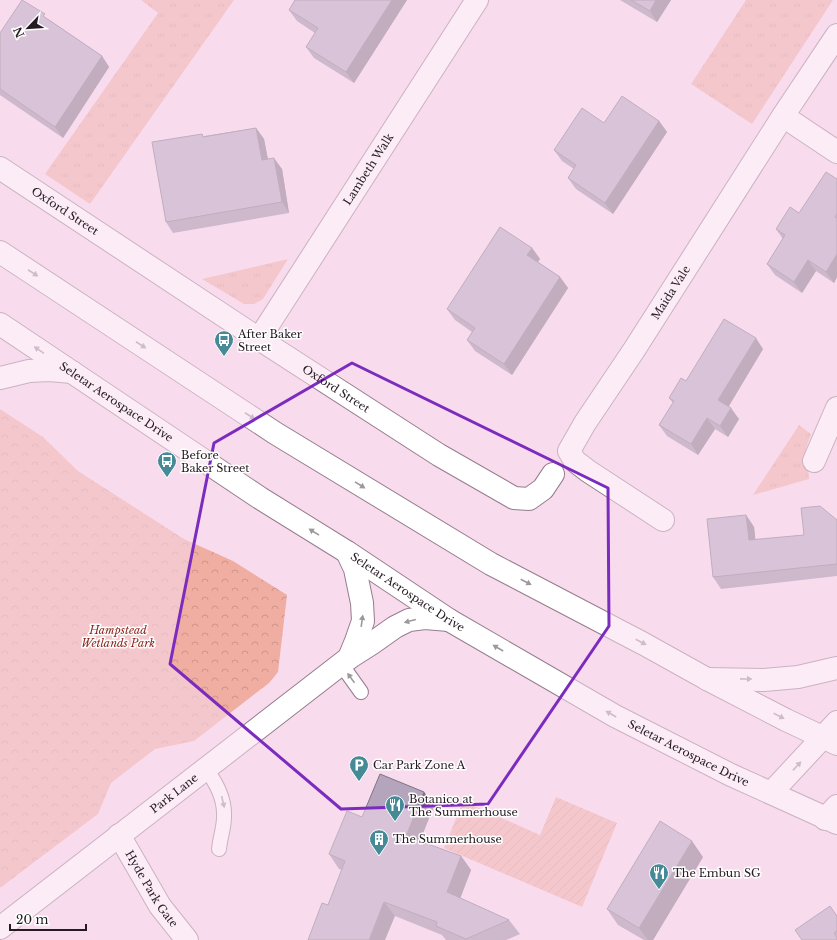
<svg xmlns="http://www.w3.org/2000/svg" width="837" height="940" font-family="'Libre Baskerville',serif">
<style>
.grass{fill:url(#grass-tufts)}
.park{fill:url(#park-crowns)}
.garden{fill:url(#garden-furrows)}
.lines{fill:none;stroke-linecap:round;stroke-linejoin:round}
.lane-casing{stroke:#967d8e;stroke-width:16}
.street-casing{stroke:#967d8e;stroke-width:24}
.secondary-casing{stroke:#967d8e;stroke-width:24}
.primary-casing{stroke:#967d8e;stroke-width:24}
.lane{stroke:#fff;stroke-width:14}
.street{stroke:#fff;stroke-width:22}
.secondary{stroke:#fff;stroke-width:22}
.primary{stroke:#fff;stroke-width:22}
.wall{fill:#9b8ea3}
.shaded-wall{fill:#7e7484}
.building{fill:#b4a5bd;stroke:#7e7484}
.oneway{fill:#9c989b}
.marked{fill:none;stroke:#7b2cbf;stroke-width:3;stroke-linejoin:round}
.labels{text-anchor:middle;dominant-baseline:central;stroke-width:3;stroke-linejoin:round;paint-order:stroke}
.street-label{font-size:11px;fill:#241a21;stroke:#fff}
.poi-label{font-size:11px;fill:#241a21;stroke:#fff;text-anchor:start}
.park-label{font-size:11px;font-style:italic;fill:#8d241a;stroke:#fff}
</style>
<defs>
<pattern id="grass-tufts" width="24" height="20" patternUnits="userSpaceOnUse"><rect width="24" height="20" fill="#f0ada2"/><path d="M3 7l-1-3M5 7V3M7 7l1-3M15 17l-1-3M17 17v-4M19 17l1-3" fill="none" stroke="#ce948b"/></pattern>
<pattern id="park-crowns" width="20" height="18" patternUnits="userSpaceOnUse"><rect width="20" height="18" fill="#f0ada2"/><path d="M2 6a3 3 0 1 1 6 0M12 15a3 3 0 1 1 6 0" fill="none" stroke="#ce948b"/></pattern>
<pattern id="garden-furrows" width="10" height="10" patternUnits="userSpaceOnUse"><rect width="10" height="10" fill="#f0ada2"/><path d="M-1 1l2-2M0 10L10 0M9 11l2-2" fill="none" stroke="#ce948b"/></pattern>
</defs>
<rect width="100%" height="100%" fill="#f8dcee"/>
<g class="grass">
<path d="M141,0h93l-144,204 -45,-30 113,-161z"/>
<path d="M746,0h87l-81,124 -61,-40z"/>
<path d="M288,259l-25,40 -9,5h-10l-42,-25z"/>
<path d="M799,425l12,9 -5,14 3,31 -56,16z"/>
</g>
<path class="park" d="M0,409l43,28 35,34 106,68 49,22 54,34 -9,77 -9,11 -75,58 -39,8 -44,34 -13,31 -98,74z"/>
<path class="garden" d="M556,797l61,26 -35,84 -138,-59 19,-47 77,34z"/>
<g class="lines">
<g class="lane-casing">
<g id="lane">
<path d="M341,664l20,28"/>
<path d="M205,768c11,14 20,31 19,49 0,11 -4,21 -5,32"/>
</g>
</g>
<g class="street-casing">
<g id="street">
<path d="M783,116l54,36"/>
<path id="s1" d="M0,168l259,171 180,116 75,43 15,1 14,-10 10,-15"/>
<path id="s2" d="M259,339l218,-339"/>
<path d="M0,378l29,-7 20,-1 23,2"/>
<path d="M814,461l23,-53"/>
<path id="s3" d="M663,520l-75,-49 -13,-10 -6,-10 16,-28 49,-73 149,-234 54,-81"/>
<path d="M347,552l8,17 7,34 1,18 -7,20 -7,17"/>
<path id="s4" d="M119,835l41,71 27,34"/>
<path id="s5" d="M0,928l349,-270 22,-14 24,-17 14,-7 16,-2 24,2"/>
</g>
</g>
<g class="secondary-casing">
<g id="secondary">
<path d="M0,252l275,181 216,131 153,80 63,35 79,41 51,24"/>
<path id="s6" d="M0,324l260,174 87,54 102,68 166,96 116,59 106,48"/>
</g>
</g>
<g class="primary-casing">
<g id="primary">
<path d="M707,679l57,1 34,-3 39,-9"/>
<path d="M771,793l66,-71"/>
<path d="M825,819l12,-13"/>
</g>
</g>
<use href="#lane" class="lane"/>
<use href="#street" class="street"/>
<use href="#secondary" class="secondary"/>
<use href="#primary" class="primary"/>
</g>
<g class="wall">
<path d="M295,0h112l-53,83 -40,-25 -8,-11 9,-14 -18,-12 -8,-11z"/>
<path d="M620,0h51l-14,22z"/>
<path d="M48,19l54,37 7,11 -46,71 -63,-43v-62z"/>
<path d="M659,121l8,11 -54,82 -37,-25 -8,-11 6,-9 -12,-8 -8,-11 50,-27z"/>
<path d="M256,128l8,11 4,20 14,10 7,44 -116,20 -7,-11 38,-86z"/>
<path d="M837,179v98l-3,6 -18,-12 -14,22 -27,-18 -8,-11 16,-25 -7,-10 23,-16z"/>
<path d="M532,248l8,11 -2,3 22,15 8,11 -56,87 -37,-24 -8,-11 5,-8 -17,-12 -8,-11z"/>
<path d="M763,349l-35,58 11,12 -11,18 -13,-8 -17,26 -31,-19 -8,-11 14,-22 -4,-5 17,-17z"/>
<path d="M746,515l8,12 1,13 49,-5 33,-15v56l-116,13 -8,-12z"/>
<path d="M424,792l10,14 -14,35 41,15 10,14 -11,28 49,22 11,14 -14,6h-60l-4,-5 -47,-19 -67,-11 14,-35 -3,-1 -10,-15 33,-37z"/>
<path d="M703,857l-50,83h-9l-26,-15 -11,-16z"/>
<path d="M837,915v25h-35z"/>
</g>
<g class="shaded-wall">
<path d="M392,0h15l-53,83 -8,-11z"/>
<path d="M656,0h15l-14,22 -7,-11z"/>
<path d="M102,56l7,11 -46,71 -8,-11z"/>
<path d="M659,121l8,11 -54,82 -8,-11z"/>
<path d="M256,128l8,11 6,32 -8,-11z"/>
<path d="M274,158l8,11 7,44 -7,-11z"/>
<path d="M532,248l8,11 -5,7 -8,-11z"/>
<path d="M837,254v23l-3,6 -8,-11z"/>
<path d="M808,260l8,11 -14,22 -8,-11z"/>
<path d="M560,277l8,11 -56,87 -8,-11z"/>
<path d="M756,338l7,11 -37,62 -8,-11z"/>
<path d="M731,408l8,11 -11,18 -8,-11z"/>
<path d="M707,418l8,11 -17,26 -7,-11z"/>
<path d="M746,515l8,12 3,25 -8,-12z"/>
<path d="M424,792l10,14 -18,44 -10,-14z"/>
<path d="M692,841l11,16 -50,83h-5l-9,-12z"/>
<path d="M461,856l10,14 -14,37 -10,-15z"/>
<path d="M384,902l11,14 -10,24h-16z"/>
</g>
<g class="building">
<path d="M22,0l23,14 -2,2 59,40 -47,71 -55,-38v-56z"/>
<path d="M295,0h97l-46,72 -40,-25 12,-19 -29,-18z"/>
<path d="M631,0h25l-6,11z"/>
<path d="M622,96l37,25 -54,82 -37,-25 8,-13 -22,-15 28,-42 22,15z"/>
<path d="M256,128l6,32 12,-2 8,44 -116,20 -14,-80 50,-8 1,3z"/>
<path d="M826,172l11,7v35l-2,3 2,1v36l-11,18 -18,-12 -14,22 -27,-18 18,-29 -9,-6 14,-22 9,6z"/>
<path d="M500,227l32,21 -5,7 33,22 -56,87 -37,-24 8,-12 -28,-19z"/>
<path d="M724,319l32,19 -38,62 13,8 -11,18 -13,-8 -16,26 -32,-19 15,-24 -5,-3 12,-20 5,3z"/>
<path d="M820,506l17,14v44l-124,13 -6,-58 39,-4 3,25 55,-5 -3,-27z"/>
<path d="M380,774l44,18 -18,44 55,20 -14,36 62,28 -43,19 -30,-13 1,-4 -53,-20 -15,38h-61l14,-37 6,2 17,-44 -16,-7 18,-43 15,6z"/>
<path d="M660,821l32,20 -53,87 -32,-19z"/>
<path d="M830,906l7,10v15l-3,2 3,5v2h-35l-7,-10z"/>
</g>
<defs><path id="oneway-solid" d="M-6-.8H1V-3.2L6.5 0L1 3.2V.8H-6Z"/></defs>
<g class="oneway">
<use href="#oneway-solid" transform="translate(33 273) rotate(33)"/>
<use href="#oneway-solid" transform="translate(141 345) rotate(33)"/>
<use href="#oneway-solid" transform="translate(39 350) rotate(-146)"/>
<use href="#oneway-solid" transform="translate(250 416) rotate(33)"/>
<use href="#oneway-solid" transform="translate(360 485) rotate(32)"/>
<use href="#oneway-solid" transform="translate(314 532) rotate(-148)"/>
<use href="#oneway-solid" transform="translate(526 582) rotate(28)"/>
<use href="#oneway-solid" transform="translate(362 621) rotate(-82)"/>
<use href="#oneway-solid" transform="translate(410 621) rotate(165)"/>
<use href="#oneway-solid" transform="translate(641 642) rotate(28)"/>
<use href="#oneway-solid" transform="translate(498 648) rotate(-150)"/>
<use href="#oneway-solid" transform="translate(351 678) rotate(-126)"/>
<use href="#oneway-solid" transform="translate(746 679) rotate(1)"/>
<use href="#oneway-solid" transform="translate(611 714) rotate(-150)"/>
<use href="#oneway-solid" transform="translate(779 716) rotate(27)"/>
<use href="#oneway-solid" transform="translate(797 766) rotate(-47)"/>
<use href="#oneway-solid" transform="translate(223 802) rotate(77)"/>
</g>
<path d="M0 0H837V940H0ZM352,363l256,125 1,138 -121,178 -147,5 -171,-145 44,-221z" fill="#f8dcee" fill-opacity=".55" fill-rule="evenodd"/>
<path class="marked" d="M352,363l256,125 1,138 -121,178 -147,5 -171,-145 44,-221z"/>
<defs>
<g id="bus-pin" transform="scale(1)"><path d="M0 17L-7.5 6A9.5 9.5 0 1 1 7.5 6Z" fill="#458a96" stroke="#fff"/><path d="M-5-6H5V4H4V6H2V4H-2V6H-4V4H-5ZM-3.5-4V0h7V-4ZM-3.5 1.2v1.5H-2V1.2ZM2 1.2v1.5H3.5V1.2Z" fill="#fff"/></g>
<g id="parking-pin" transform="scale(1)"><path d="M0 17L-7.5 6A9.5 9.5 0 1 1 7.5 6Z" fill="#458a96" stroke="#fff"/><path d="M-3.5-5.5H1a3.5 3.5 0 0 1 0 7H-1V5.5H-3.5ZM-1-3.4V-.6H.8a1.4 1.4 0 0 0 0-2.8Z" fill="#fff"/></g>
<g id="restaurant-pin" transform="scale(1)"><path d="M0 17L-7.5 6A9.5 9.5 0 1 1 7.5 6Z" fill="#458a96" stroke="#fff"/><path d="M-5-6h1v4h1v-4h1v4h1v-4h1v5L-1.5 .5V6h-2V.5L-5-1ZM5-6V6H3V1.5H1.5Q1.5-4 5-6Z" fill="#fff"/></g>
<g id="building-pin" transform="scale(1)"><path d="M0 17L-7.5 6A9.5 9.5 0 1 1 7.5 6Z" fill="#458a96" stroke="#fff"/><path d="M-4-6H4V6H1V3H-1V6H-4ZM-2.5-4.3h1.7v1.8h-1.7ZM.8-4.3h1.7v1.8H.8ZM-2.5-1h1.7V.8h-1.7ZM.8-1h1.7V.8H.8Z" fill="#fff"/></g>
</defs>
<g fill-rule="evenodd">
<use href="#bus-pin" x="224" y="340"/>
<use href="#bus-pin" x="167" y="461"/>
<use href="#parking-pin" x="359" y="765"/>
<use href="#restaurant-pin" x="395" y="805"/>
<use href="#building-pin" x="379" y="839"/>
<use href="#restaurant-pin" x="659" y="873"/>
</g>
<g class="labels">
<g class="street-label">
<text stroke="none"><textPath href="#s2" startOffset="202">Lambeth Walk</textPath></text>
<text stroke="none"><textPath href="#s1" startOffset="78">Oxford Street</textPath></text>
<text stroke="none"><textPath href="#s3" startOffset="306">Maida Vale</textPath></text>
<text stroke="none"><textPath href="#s1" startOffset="402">Oxford Street</textPath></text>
<text stroke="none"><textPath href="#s6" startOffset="140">Seletar Aerospace Drive</textPath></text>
<text stroke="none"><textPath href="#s6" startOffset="488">Seletar Aerospace Drive</textPath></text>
<text stroke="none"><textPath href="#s6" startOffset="812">Seletar Aerospace Drive</textPath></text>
<text stroke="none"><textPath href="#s5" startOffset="220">Park Lane</textPath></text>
<text stroke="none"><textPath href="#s4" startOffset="63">Hyde Park Gate</textPath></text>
</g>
<g class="poi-label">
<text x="238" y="334">After Baker<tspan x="238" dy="13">Street</tspan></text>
<text x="181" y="455">Before<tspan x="181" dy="13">Baker Street</tspan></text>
<text x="373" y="765">Car Park Zone A</text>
<text x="409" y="799">Botanico at<tspan x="409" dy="13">The Summerhouse</tspan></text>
<text x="393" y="839">The Summerhouse</text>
<text x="673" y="873">The Embun SG</text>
</g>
<g class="park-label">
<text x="118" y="630">Hampstead<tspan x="118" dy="13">Wetlands Park</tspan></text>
</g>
</g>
<g transform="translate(28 28) rotate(245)" stroke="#ffffff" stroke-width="3" paint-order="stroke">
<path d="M0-3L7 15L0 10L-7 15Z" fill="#241a21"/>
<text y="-6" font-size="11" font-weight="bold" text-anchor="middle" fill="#241a21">N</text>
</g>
<path d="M10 924v6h76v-6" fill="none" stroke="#241a21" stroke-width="2"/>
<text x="16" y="924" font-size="12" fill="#241a21" stroke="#ffffff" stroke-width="3" paint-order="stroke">20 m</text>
</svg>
